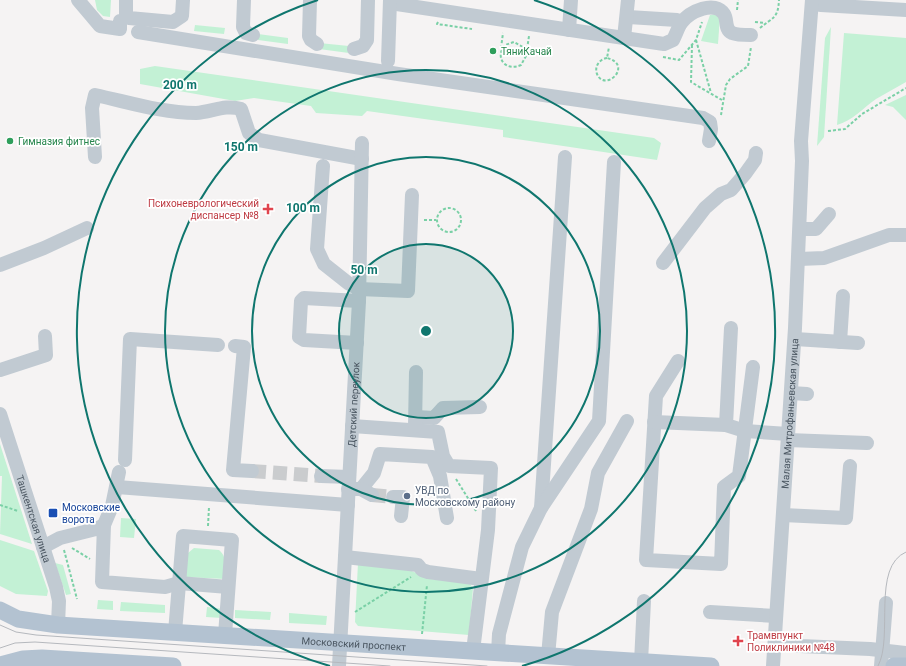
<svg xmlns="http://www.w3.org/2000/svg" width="906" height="666" font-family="Roboto,sans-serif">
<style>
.green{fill:#c3f1d5}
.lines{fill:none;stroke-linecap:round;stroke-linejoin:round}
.minor-tunnel{stroke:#caccce;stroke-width:14;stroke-dasharray:14 7;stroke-linecap:butt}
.path{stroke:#7ad0a6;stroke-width:2;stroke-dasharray:3 2;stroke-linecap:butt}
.minor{stroke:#c1cad2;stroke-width:14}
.major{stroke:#b3c2d1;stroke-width:17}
.tram{stroke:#b5b8bd;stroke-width:1}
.ring{fill:none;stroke:#0f766e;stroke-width:2}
.leisure-dot{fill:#2e9e5b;stroke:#fff;stroke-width:1.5}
.health-dot{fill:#e0444e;stroke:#fff;stroke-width:1.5}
.service-dot{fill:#5c6f8a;stroke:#fff;stroke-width:1.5}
.transit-dot{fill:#1a4fb4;stroke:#fff;stroke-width:1.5}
.labels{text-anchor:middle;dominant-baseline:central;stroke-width:3.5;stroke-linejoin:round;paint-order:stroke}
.leisure-label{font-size:10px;fill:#27864d;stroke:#fff;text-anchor:start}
.health-label{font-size:10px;fill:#be3a42;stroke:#fff;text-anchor:end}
.street-label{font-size:10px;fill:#4a5661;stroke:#fff}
.service-label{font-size:10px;fill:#4e5e75;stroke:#fff;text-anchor:start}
.transit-label{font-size:10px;fill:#164399;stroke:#fff;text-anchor:start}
.centre{fill:#0f766e;stroke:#fff;stroke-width:2}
.ring-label{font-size:12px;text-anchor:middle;font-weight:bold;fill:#0f766e;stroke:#fff;stroke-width:3.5;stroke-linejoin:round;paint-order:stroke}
</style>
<rect width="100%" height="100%" fill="#f5f3f3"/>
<g class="green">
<path d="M95,0h16l-1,17 -7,-1 -6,-6z"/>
<path d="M715,14l5,2 -2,28 -17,-3 9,-26z"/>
<path d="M195,25l30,3 -1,6 -30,-3z"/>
<path d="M831,27l-7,110 -7,9 8,-108z"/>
<path d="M844,33l62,5v44c-10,6 -20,11 -30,17 -13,9 -24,22 -39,26z"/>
<path d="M258,34l30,4v6l-30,-4z"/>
<path d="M319,43l30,3v7l-30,-4z"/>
<path d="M155,66l499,72 7,5 -4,17 -154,-23v-7l-136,-19 -5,5 -46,-3 -5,-7 -57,-8 -19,3 -95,-17v-15z"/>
<path d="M906,95v25l-13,-13 -8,-2z"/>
<path d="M0,444l32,100 -32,-10 2,-58h-2z"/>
<path d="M121,518l15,1 -2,19 -14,-1z"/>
<path d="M0,540l34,11 14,40 -1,5 -31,-2 -16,-8z"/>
<path d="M194,548l25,2c9,7 6,20 6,29l-40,-2 3,-24z"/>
<path d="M55,563l8,2 8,29 -5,1z"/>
<path d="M358,563l47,5 25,11 39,4 4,5 -4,47 -111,-9 -3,-4z"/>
<path d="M98,600l15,1v9l-16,-1z"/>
<path d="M121,602l44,3v8l-45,-2z"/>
<path d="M207,607l16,2 -1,9 -16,-1z"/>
<path d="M235,610l36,2 -1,8 -35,-2z"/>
<path d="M289,613l38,3 -1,9 -37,-2z"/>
</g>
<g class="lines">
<g class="minor-tunnel">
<path d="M252,471l69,5"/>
<path d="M372,495l21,2"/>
</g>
<g class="path">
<path d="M737,10l1,-10"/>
<path d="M438,22l-1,2 35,5"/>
<path d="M755,22l10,1"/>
<path d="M760,28c13,-11 18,-9 19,-28"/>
<path d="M696,40l15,53"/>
<path d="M692,45l-1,37 31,18"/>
<path d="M501,48l2,-15"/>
<path d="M526,56l-3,-9 -9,-5 -9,3c-11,13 1,27 16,20l5,-9 3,-20"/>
<path d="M663,57l16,3 17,-20 6,-18"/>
<path d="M607,58c-7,1 -13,8 -10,16 8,19 37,-9 10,-16l2,-11"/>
<path d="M721,115l5,-30 4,-6 18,-13 3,-19"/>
<path d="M828,131l17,-2 17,-15 44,-26"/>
<circle cx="449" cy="220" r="12"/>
<path d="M424,220h12"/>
<path d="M456,479l20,32"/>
<path d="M0,505l18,6"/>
<path d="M208,526l1,-19"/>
<path d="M72,548l18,11"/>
<path d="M64,550l13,49"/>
<path d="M355,612l56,-35"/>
<path d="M422,634l5,-49"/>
</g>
<g class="minor">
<path d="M78,0l22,26 20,3v-8"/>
<path d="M126,0v16l3,2 44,4 9,-6 1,-16"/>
<path d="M244,0l-1,27 3,6 7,2"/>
<path d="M310,0l-1,36 2,4 6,4"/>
<path d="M815,0l6,5 85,5"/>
<path d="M390,3l274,41 9,-4c3,-6 5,-12 8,-17 9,-12 34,-23 43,-9 4,6 0,15 8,19 5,2 13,2 19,2"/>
<path d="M628,17l49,3 4,3"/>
<path d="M569,30l2,-30"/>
<path d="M138,32l260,42 305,44 7,4 1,7 -2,12"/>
<path d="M624,38l4,-38"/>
<path d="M354,49l9,-3 4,-6 1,-40"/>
<path d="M388,61l2,-61"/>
<path d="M95,157l-3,-49 3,-13c33,7 67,18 101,18 16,-1 29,-9 45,-4l8,24 10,7 103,19"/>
<path d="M323,166l-6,83 7,15 24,19 11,6 49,2 4,-96"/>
<path d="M800,229h16l13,-15"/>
<path d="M799,259l25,-1 65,-23h17"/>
<path d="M663,263l42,-55 16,-14 10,-4 14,-16 10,-14 1,-7"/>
<path d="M0,265l44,-17 43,-20"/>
<path d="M731,328l-5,97 19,6 43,3"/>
<path d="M795,339l63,4"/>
<path d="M840,342l3,-46"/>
<path d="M357,343l-53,-3 -5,-3 2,-36 3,-3 55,3"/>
<path d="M235,346l9,1 -11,123 19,1"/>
<path d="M678,361l-22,35 -10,164 75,4 3,-77 15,-11 14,-109"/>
<path d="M0,370l46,-15 -1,-19"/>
<path d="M791,393l16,1"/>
<path id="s1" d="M0,414l56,173 3,14 -1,24"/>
<path d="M416,417l18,1 9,-10 37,-1"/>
<path d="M654,422l72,3"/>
<path d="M352,426l86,6 5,24 6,10 42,2 -3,62 -15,121"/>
<path d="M415,426l1,-54"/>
<path d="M788,440l79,3"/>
<path d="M125,460l5,-121 88,6"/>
<path d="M321,476l28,1"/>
<path d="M117,487l231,18"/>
<path d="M348,489h13l13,-16 6,-19 52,3 8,19 7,42"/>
<path d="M361,489l11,6"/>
<path d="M393,497h10l-2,19"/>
<path d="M541,508l24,-351"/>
<path d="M783,515l63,3 4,-52"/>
<path d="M104,525l8,-19 7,-34"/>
<path d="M43,547l17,-9 36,-9 8,-4 -2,57 63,5 14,-4 49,4"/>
<path d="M345,557l73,8 4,5 6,2 53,7"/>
<path d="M710,612l66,4"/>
<path d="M175,632l8,-96 49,4 -7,95"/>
<path d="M775,636l16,9 9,1 70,3 36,4"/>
<path d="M498,653l1,-19 23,-87 19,-39 58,-87 15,-259"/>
<path d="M548,656l4,-44 39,-103 7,-36 29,-52"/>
<path d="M641,662l3,-61"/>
<path id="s2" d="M339,666l20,-365 3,-158"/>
<path id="s3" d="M773,666l22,-338 7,-167 -1,-20 11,-141"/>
<path d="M881,666l5,-63"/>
</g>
<g class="major">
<path id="s4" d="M0,610l18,9 40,6 653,41"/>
<path d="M0,665l23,-6 19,-1 131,8"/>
<path d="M894,666h12"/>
</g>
<g class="tram">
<path d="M0,625l16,7 20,3 451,31"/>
<path d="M0,648l15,-5 20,-1 355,24"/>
<path d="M878,666c16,-29 -7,-99 28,-114"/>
</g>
</g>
<circle cx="426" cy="331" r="87" fill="#0f766e" fill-opacity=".12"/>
<g class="ring">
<circle cx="426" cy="331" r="87"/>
<circle cx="426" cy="331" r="174"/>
<circle cx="426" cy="331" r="261"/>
<path d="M330 666A348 348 0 0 1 318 0M534 0A348 348 0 0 1 522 666"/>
</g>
<g class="leisure-dot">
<circle cx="493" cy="51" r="4"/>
<circle cx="10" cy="141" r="4"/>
</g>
<g class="health-dot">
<path d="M266 203h4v4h4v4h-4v4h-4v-4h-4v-4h4z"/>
<path d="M736 635h4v4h4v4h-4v4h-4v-4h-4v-4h4z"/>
</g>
<circle class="service-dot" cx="407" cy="496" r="4"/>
<rect class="transit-dot" x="48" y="508" width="10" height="10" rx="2"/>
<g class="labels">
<g class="leisure-label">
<text x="501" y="51">ТяниКачай</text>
<text x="18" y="141">Гимназия фитнес</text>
</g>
<g class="health-label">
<text x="259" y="203">Психоневрологический<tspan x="259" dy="12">диспансер №8</tspan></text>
<text x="747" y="635" text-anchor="start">Трамвпункт<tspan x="747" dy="12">Поликлиники №48</tspan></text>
</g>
<g class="street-label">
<text stroke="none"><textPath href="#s2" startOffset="262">Детский переулок</textPath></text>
<text stroke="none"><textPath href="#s3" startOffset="253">Малая Митрофаньевская улица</textPath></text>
<text stroke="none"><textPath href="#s1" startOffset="110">Ташкентская улица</textPath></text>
<text stroke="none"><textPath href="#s4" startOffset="357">Московский проспект</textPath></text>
</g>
<g class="service-label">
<text x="415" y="490">УВД по<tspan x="415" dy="12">Московскому району</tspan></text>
</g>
<g class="transit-label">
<text x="62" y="507">Московские<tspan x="62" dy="12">ворота</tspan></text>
</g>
</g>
<circle cx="426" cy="331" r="6" class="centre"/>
<g class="ring-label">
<text x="180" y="89">200 m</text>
<text x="241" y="151">150 m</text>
<text x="303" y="212">100 m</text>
<text x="364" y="274">50 m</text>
</g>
</svg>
